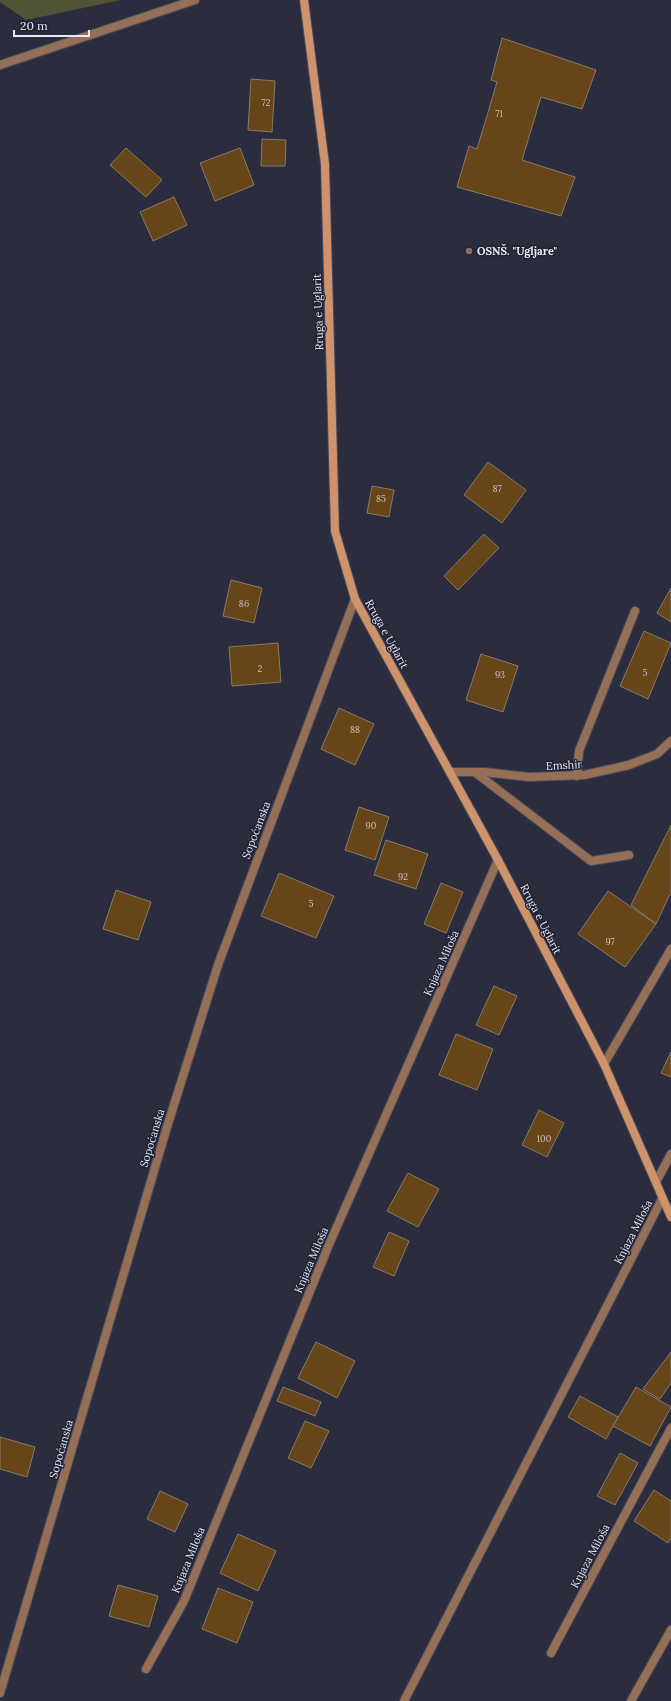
<svg xmlns="http://www.w3.org/2000/svg" width="671" height="1701" font-family="Lora,serif">
<style>
.green{fill:#515335}
.building{fill:#664519;stroke:#897a69}
.lines{fill:none;stroke-linecap:round;stroke-linejoin:round}
.lane-casing{stroke:#494b5b;stroke-width:10}
.street-casing{stroke:#494b5b;stroke-width:10}
.secondary-casing{stroke:#494b5b;stroke-width:10}
.lane{stroke:#956f56;stroke-width:8}
.street{stroke:#956f56;stroke-width:8}
.secondary{stroke:#cf936b;stroke-width:8}
.education-dot{fill:#8d6e63;stroke:#212334;stroke-width:1.5}
.labels{text-anchor:middle;dominant-baseline:central;stroke-width:3;stroke-linejoin:round;paint-order:stroke}
.number-label{font-size:9px;fill:#c8c1bf}
.poi-label{font-size:11px;font-weight:bold;fill:#e8eaf6;stroke:#212334;text-anchor:start}
.street-label{font-size:11px;fill:#e8eaf6;stroke:#212334}
</style>
<rect width="100%" height="100%" fill="#2b2d3e"/>
<path class="green" d="M0,0h121l-95,20 -26,-18z"/>
<g class="building">
<path d="M502,38l94,32 -14,39 -41,-12 -19,63 53,17 -14,39 -104,-29 12,-41 8,3 20,-67 -6,-2z"/>
<path d="M251,79l24,2 -3,51 -24,-2z"/>
<path d="M262,139l24,1 -1,26h-24z"/>
<path d="M126,148l36,32 -16,17 -36,-32z"/>
<path d="M240,148l14,37 -39,16 -15,-38z"/>
<path d="M174,197l13,28 -34,16 -13,-29z"/>
<path d="M488,462l38,28 -24,33 -38,-28z"/>
<path d="M372,486l22,4 -5,27 -22,-4z"/>
<path d="M484,534l15,14 -41,42 -14,-14z"/>
<path d="M231,580l31,8 -8,35 -31,-7z"/>
<path d="M671,588v34l-14,-9z"/>
<path d="M644,631l27,12 -23,56 -28,-13z"/>
<path d="M278,643l3,39 -49,4 -3,-39z"/>
<path d="M481,654l37,12 -15,46 -37,-12z"/>
<path d="M339,708l35,16 -19,41 -34,-16z"/>
<path d="M359,807l30,10 -14,43 -30,-10z"/>
<path d="M671,825v67l-15,32 -25,-19z"/>
<path d="M386,840l42,14 -12,35 -42,-14z"/>
<path d="M279,873l55,23 -18,42 -55,-22z"/>
<path d="M441,883l22,9 -17,41 -22,-9z"/>
<path d="M116,890l35,12 -13,38 -35,-11z"/>
<path d="M608,891l48,33 -31,43 -47,-33z"/>
<path d="M494,986l23,10 -18,39 -23,-10z"/>
<path d="M456,1034l37,15 -16,41 -38,-15z"/>
<path d="M671,1052v25l-10,-4z"/>
<path d="M539,1110l25,13 -17,34 -25,-12z"/>
<path d="M408,1173l31,16 -21,38 -31,-16z"/>
<path d="M389,1232l20,9 -15,35 -21,-9z"/>
<path d="M316,1342l39,19 -18,37 -39,-20z"/>
<path d="M671,1352v31l-11,16 -17,-10z"/>
<path d="M283,1387l38,15 -6,14 -38,-15z"/>
<path d="M636,1387l35,20 -21,39 -37,-20z"/>
<path d="M580,1396l38,21 -12,22 -38,-22z"/>
<path d="M305,1421l24,10 -18,37 -23,-10z"/>
<path d="M0,1437l35,10 -8,30 -27,-8z"/>
<path d="M620,1453l18,10 -23,42 -18,-9z"/>
<path d="M654,1490l17,11v37l-3,5 -34,-22z"/>
<path d="M160,1491l28,13 -13,28 -28,-13z"/>
<path d="M238,1534l38,17 -18,40 -38,-18z"/>
<path d="M118,1585l40,11 -9,31 -40,-11z"/>
<path d="M218,1588l35,14 -16,41 -35,-14z"/>
</g>
<g class="lines">
<g class="lane-casing">
<g id="lane">
<path d="M476,773l115,88 38,-6"/>
<path d="M604,1064l67,-115"/>
<path d="M656,1182l15,-28"/>
</g>
</g>
<g class="street-casing">
<g id="street">
<path d="M0,65l195,-65"/>
<path d="M450,772h34l45,5 55,-2 45,-10 28,-11 14,-13"/>
<path d="M577,776l2,-25 56,-140"/>
<path d="M551,1653l120,-225"/>
<path d="M146,1669l38,-68 144,-354 170,-387"/>
<path d="M0,1693l167,-566 51,-162 137,-366"/>
<path d="M404,1701l258,-502"/>
<path d="M631,1701l40,-71"/>
</g>
</g>
<g class="secondary-casing">
<path id="secondary" d="M304,0l21,164 10,367 20,68 143,261 106,204 67,153"/>
</g>
<use href="#lane" class="lane"/>
<use href="#street" class="street"/>
<use href="#secondary" class="secondary"/>
</g>
<circle class="education-dot" cx="469" cy="251" r="4"/>
<g class="labels">
<g class="number-label">
<text x="266" y="102">72</text>
<text x="499" y="113">71</text>
<text x="497" y="488">87</text>
<text x="381" y="498">85</text>
<text x="244" y="603">86</text>
<text x="260" y="668">2</text>
<text x="645" y="672">5</text>
<text x="500" y="674">93</text>
<text x="355" y="729">88</text>
<text x="371" y="825">90</text>
<text x="403" y="876">92</text>
<text x="311" y="903">5</text>
<text x="610" y="941">97</text>
<text x="544" y="1138">100</text>
</g>
<g class="poi-label">
<text x="477" y="251">OSNŠ. "Ugljare"</text>
</g>
<g class="street-label">
<text transform="translate(318 312) rotate(-92)">Rruga e Uglarit</text>
<text transform="translate(387 634) rotate(61)">Rruga e Uglarit</text>
<text transform="translate(564 765) rotate(-3)">Emshir</text>
<text transform="translate(256 830) rotate(-69)">Sopoćanska</text>
<text transform="translate(541 919) rotate(63)">Rruga e Uglarit</text>
<text transform="translate(441 963) rotate(-66)">Knjaza Miloša</text>
<text transform="translate(152 1138) rotate(-73)">Sopoćanska</text>
<text transform="translate(633 1232) rotate(-63)">Knjaza Miloša</text>
<text transform="translate(311 1260) rotate(-67)">Knjaza Miloša</text>
<text transform="translate(61 1449) rotate(-74)">Sopoćanska</text>
<text transform="translate(590 1556) rotate(-62)">Knjaza Miloša</text>
<text transform="translate(188 1560) rotate(-68)">Knjaza Miloša</text>
</g>
</g>
<path d="M14 30v6h75v-6" fill="none" stroke="#e8eaf6" stroke-width="2"/>
<text x="20" y="30" font-size="12" fill="#e8eaf6" stroke="#212334" stroke-width="3" paint-order="stroke">20 m</text>
</svg>
